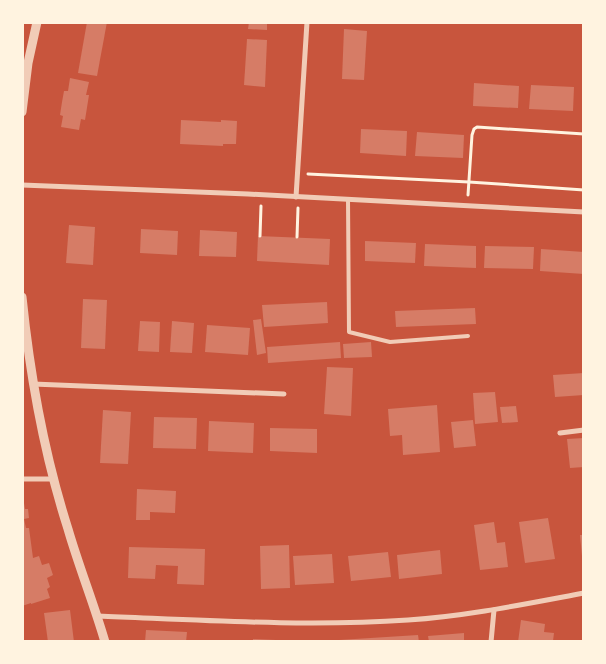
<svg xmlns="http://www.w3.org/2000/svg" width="606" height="664" font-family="Merriweather,serif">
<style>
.building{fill:#d67c66}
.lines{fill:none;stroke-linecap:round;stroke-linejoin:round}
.path{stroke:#fff3e0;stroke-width:3}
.service{stroke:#f1ccb7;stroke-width:4}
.minor{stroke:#f1ccb7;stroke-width:5}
.tertiary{stroke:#f1ccb7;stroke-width:9}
</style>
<rect width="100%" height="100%" fill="#c8553d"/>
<g class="building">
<path d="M87,22h20l-10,54 -19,-3z"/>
<path d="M249,22h18v8l-19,-1z"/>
<path d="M344,29l23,2 -3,49 -22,-1z"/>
<path d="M247,39l20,1 -2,47 -21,-2z"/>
<path d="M70,78l19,4 -3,13h3l-4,25 -4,-1 -2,11 -18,-3 2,-11 -3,-1 2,-13 2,-11h4z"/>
<path d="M474,83l45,3 -1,22 -45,-2z"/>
<path d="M531,85l43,2 -1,24 -44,-2z"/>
<path d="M181,120l40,2v-2l16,1 -1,23h-13v2l-43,-2z"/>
<path d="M361,129l46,2 -1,25 -46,-3z"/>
<path d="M417,132l47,3 -1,23 -48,-2z"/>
<path d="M69,225l26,2 -2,38 -27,-2z"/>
<path d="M141,229l37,2 -1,24 -37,-2z"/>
<path d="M200,230l37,2 -1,25 -37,-1z"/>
<path d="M258,236l72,3 -1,26 -72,-4z"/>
<path d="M365,241l51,2 -1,20 -50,-2z"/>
<path d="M425,244l51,2v22l-52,-2z"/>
<path d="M485,246l49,1 -1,22 -49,-1z"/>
<path d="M541,249l43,3v22l-44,-3z"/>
<path d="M83,299l24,1 -2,49 -24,-1z"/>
<path d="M327,302l1,21 -64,4 -2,-22z"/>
<path d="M475,308l1,16 -80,3 -1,-16z"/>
<path d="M261,319l5,34 -9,2 -4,-35z"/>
<path d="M140,321l20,1 -1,30 -21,-1z"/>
<path d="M172,321l22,2 -2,30 -22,-1z"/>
<path d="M207,325l43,3 -2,27 -43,-3z"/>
<path d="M340,342l1,16 -73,5 -1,-16z"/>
<path d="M371,342l1,15 -28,1 -1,-14z"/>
<path d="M327,367l26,1 -2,48 -27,-2z"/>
<path d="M584,373v22l-29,2 -2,-22z"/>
<path d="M495,392l3,30 -23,2 -2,-31z"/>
<path d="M437,405l3,47 -37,3 -1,-20 -12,1 -2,-27z"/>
<path d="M516,406l2,16 -16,1 -2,-16z"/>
<path d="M103,410l28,2 -3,52 -28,-1z"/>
<path d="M154,417l43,1 -1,31 -43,-1z"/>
<path d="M473,420l3,26 -22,2 -3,-26z"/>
<path d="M209,421l45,2 -1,30 -45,-2z"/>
<path d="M270,428l47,1v24l-47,-2z"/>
<path d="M584,438v29l-14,1 -3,-29z"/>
<path d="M137,489l39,2 -1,22 -25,-1v8h-14z"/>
<path d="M22,503h2l1,6h3l1,9 -5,1 2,9h3l4,30 6,-2 3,9 7,-2 4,12 -6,3 3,9 -3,2 3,9 -19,6v-1l-9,3z"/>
<path d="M548,518l7,41 -30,4 -6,-41z"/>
<path d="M494,522l3,21 8,-1 3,25 -28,3 -6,-45z"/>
<path d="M580,535h4v21h-2z"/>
<path d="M289,545l1,43 -29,1 -1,-43z"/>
<path d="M129,547l76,2 -1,36 -27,-1 1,-18 -22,-1 -1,14 -27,-1z"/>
<path d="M440,550l2,24 -43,5 -2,-24z"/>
<path d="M388,552l3,25 -40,4 -3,-25z"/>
<path d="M332,554l2,29 -39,2 -2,-29z"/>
<path d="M70,610l4,32h-26l-4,-29z"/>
<path d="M521,620l24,4 -1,8 10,1 -1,8 -10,-1v2h-25z"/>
<path d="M146,630l41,2 -1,10h-41z"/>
<path d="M464,633v9h-35l-1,-6z"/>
<path d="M418,635l1,7h-79l-1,-2z"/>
<path d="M253,639l23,1v2h-23z"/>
</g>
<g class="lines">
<g class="path">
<path d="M308,174l161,8 115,8"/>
<path d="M468,195l4,-60 2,-6 3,-2 107,7"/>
<path d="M260,236l1,-30"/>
<path d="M297,237l1,-29"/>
</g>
<path class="service" d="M348,199l1,133 41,10 78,-6"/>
<g class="minor">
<path d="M22,185l226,9 336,18"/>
<path d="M296,197l11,-175"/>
<path d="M33,384l251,10"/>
<path d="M560,433l24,-3"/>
<path d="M22,479h32"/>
<path d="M98,616c103,4 207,11 310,4 59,-4 117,-16 176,-27"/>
<path d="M491,642l3,-32"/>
</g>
<g class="tertiary">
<path d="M22,112l6,-49 9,-41"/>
<path d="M22,297c8,79 22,157 46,232 11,38 26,75 37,113"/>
</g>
</g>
<rect width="606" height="664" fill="none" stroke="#fff3e0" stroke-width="48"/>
</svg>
